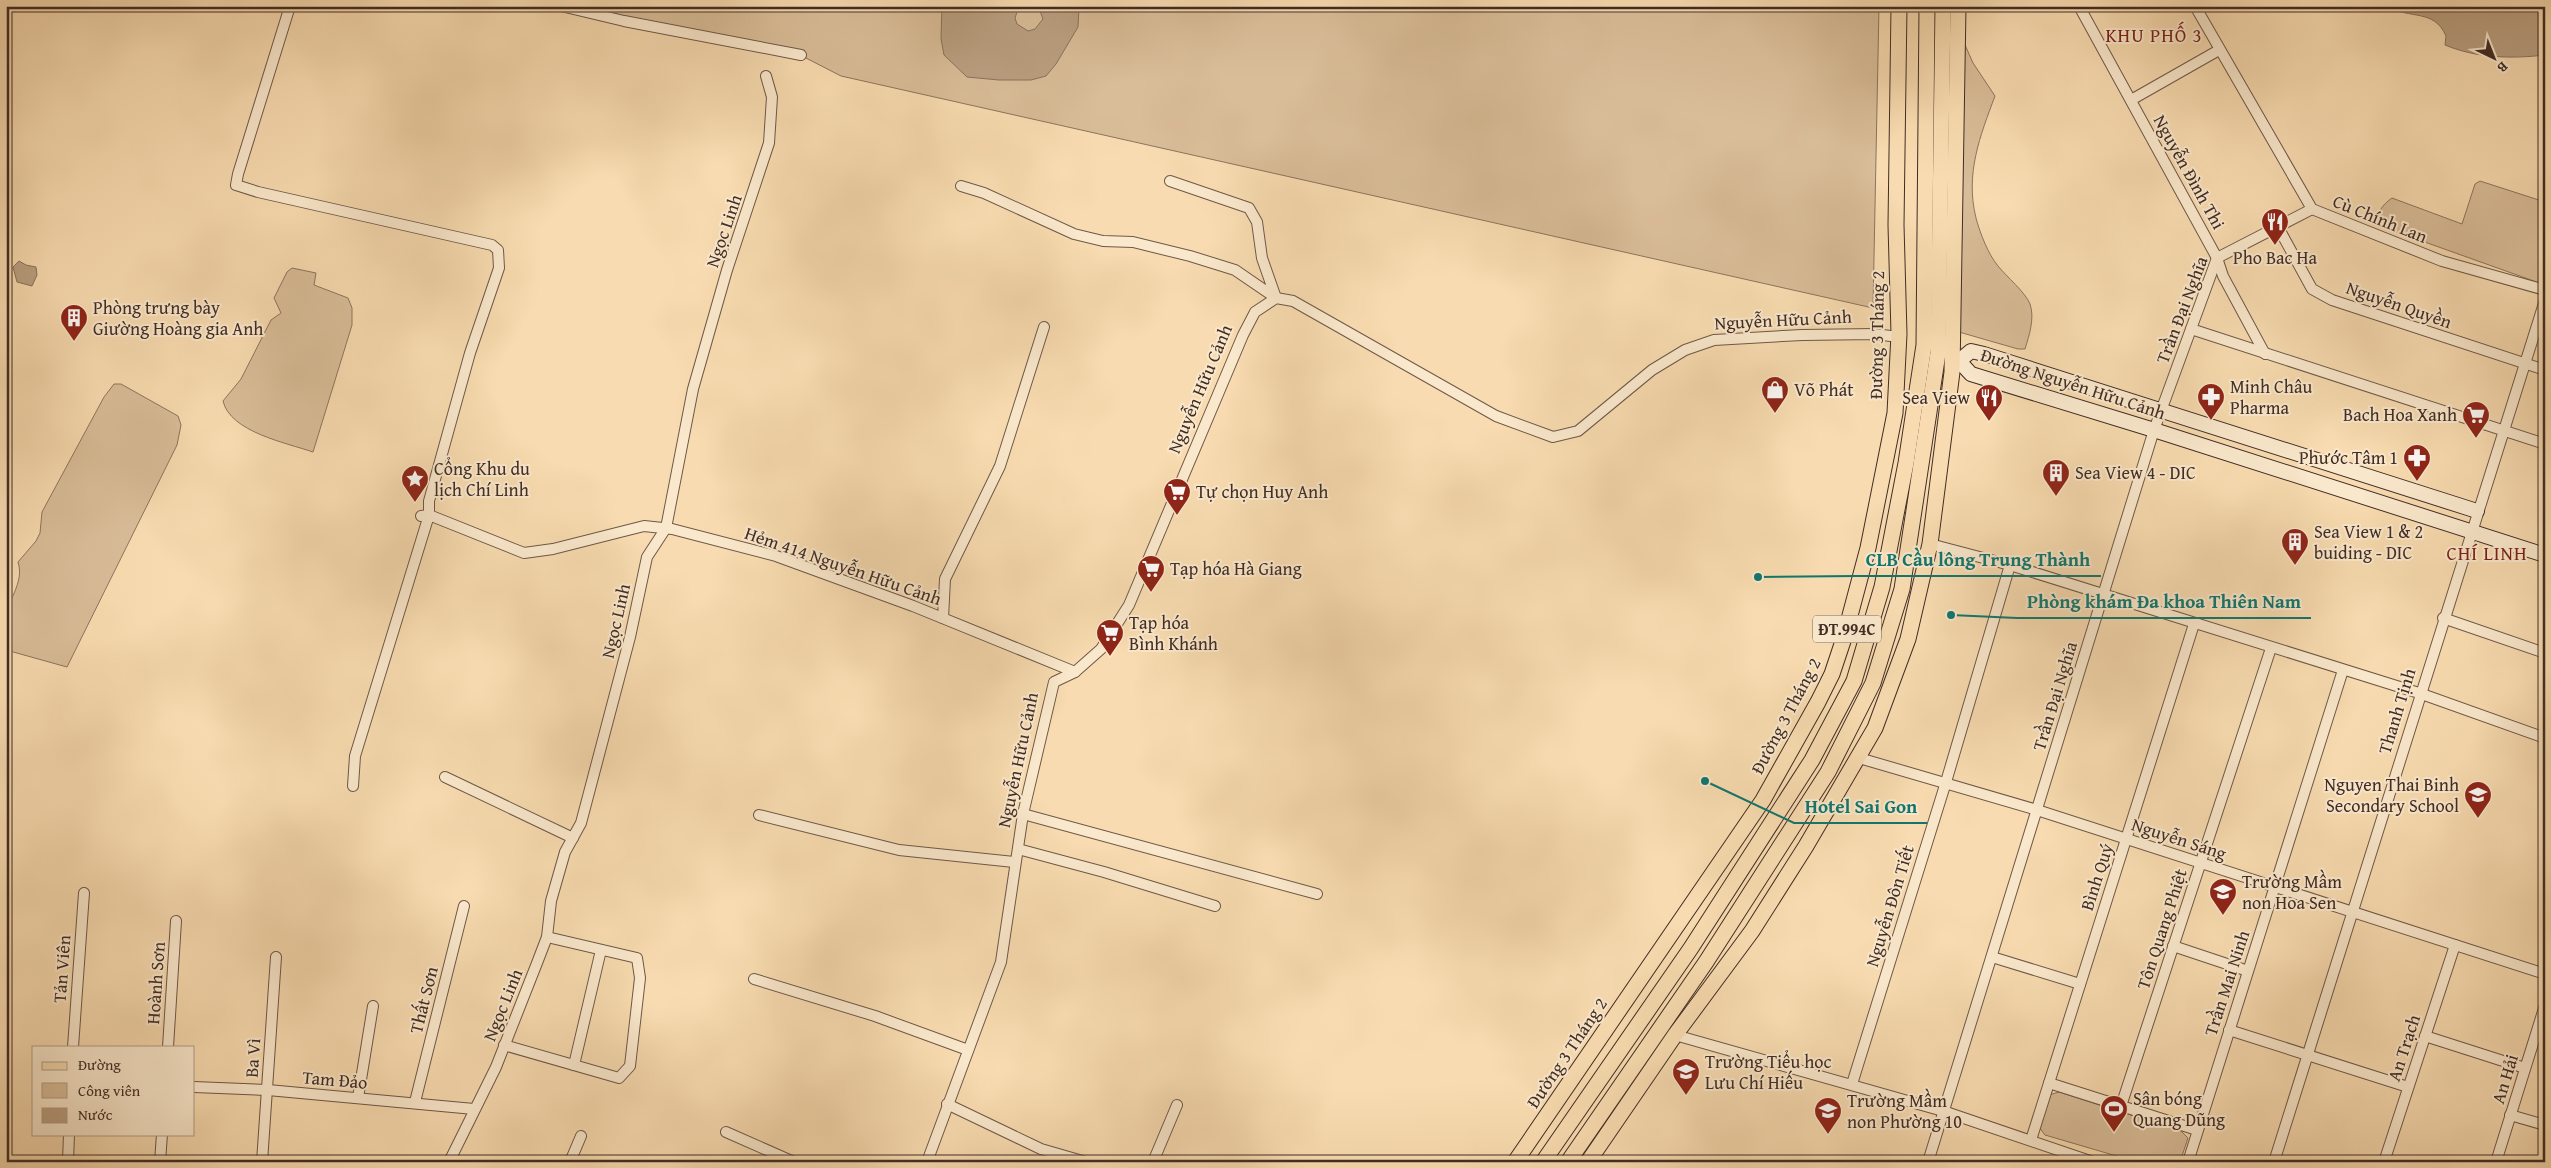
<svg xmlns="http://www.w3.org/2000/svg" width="2551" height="1168" font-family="'Gentium Book Plus',serif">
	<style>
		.green { fill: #d9bd98; stroke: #8d745e }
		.water { fill: #baa081; stroke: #8a725c }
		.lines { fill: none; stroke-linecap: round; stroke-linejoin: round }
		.street-casing { stroke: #6f5848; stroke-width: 12 }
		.secondary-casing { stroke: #412c25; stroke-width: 16 }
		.primary-casing { stroke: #412c25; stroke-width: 17 }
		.street { stroke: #fae8cc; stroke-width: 10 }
		.secondary { stroke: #fae8cc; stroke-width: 14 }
		.primary { stroke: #f8dbb0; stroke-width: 15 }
		.labels { text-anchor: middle; stroke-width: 4; stroke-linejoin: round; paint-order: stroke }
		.shield { fill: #fae8cc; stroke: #786457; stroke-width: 1 }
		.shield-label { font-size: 16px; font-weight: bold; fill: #412c25 }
		.street-label { font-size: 18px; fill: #412c25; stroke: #fae8cc }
		.poi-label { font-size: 18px; fill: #412c25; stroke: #fae8cc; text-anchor: start }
		.neighbourhood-label { font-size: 19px; letter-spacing: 1px; fill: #7a1f14; stroke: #fae8cc }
		.leader { fill: none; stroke: #0f766e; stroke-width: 2 }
		.callout-dot { fill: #0f766e; stroke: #fae8cc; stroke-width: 2 }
		.callout-label { font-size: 19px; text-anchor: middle; font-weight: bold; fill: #0f766e; stroke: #fae8cc; stroke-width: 4; stroke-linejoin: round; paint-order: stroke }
	</style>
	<rect width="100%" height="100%" fill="#f8dbb0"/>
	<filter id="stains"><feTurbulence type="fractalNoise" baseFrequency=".004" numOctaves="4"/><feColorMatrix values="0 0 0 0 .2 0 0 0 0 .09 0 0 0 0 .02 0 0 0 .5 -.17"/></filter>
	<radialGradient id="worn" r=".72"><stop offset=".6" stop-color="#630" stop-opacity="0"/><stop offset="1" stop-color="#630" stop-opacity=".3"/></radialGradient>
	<g class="green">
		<polygon points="569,6 1879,6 1873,308 841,76 804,57"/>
		<path d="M1958,29L1973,63L1995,96C1980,136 1965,174 1976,218C1980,233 1988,254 1998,266C2006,276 2026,293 2030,304C2035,318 2029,336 2025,349H2018L1959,332Z"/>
		<path d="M2480,181L2545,202V285L2380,226C2375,214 2382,205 2392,198L2462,224L2475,184Z"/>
		<path d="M292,268L316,273L314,285L348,298L352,308V325L313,452C287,443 230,432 223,401L241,379L271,320L281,313L274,298L287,272Z"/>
		<path d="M114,384H121L178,416L181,425L177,445L67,667L6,650V635L11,628L10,624L6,621C6,600 25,584 18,562L36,541L40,533L42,512L104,397Z"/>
		<polygon points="2059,1092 2181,1131 2188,1138 2180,1162 2137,1162 2045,1135 2039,1127 2049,1095"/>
	</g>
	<g class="water">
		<polygon points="942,6 1019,6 1015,18 1017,24 1028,31 1035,29 1043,19 1038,6 1079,7 1078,27 1056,64 1046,76 1031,80 999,80 967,77 944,55 941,39"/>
		<path d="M2388,6H2545V55C2511,59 2476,58 2445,45L2446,36C2434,8 2409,20 2388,6Z"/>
		<polygon points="19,261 26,265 36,267 37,275 32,286 17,282 13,267"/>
	</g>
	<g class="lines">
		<defs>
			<g id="street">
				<polyline points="290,6 238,174 236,185 258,192 492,245 498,250 499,268 470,353 429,501 429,515 355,756 353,786"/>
				<polyline points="561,6 624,21 801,55"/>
				<polyline points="2079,6 2217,258 2223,276 2265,354"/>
				<polyline points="2195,6 2312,209 2442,261 2545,290"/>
				<polyline points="2131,100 2219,50"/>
				<polyline points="961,186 984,193 1074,234 1103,241 1133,242 1190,256 1235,270 1276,298 1262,258 1257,222 1249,208 1170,181"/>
				<polyline points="2278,227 2312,289 2332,300 2545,370"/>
				<polyline points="2191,329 2545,444"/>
				<polyline points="421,516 429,515 524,553 553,549 644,526 672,529 776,556 913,606 1075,672"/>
				<polyline points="1930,544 2010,565 2419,693 2545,738"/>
				<polyline points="943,618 945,579 1000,466 1044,327"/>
				<polyline points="2443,618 2545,653"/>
				<polyline points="1859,758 2037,810 2545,974"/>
				<polyline points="445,777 573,838"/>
				<polyline points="1023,814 1317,894"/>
				<polyline points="759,815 899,850 1014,862"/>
				<polyline points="1018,849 1104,872 1215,906"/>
				<polyline points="2173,946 2248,971"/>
				<polyline points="1992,957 2080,984"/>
				<polyline points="754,979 875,1016 968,1050"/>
				<polyline points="2229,1030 2408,1087"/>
				<polyline points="1675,1035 1943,1111 2093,1162"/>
				<polyline points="2425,1036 2525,1068"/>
				<polyline points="504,1045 619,1078 630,1066 640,978 637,958 547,937"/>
				<polyline points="73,1047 84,893"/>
				<polyline points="168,1047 176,921"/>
				<polyline points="574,1065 601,950"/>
				<polyline points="2049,1083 2197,1130"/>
				<polyline points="1852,1084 1946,782 2010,565"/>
				<polyline points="194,1087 268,1090 474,1109"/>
				<polyline points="358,1098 373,1006"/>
				<polyline points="415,1102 464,906"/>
				<polyline points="947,1104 1041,1149 1086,1162"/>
				<polyline points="2121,1106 2271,648"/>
				<polyline points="2510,1115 2545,1125"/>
				<polyline points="726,1132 794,1162"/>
				<polyline points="2031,1140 2194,624"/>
				<polyline points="68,1162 69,1134"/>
				<polyline points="160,1162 162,1134"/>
				<polyline points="262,1162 276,957"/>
				<polyline points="449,1162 496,1067 537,963 547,937 551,901 565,852 581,823 630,637 647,557 666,528 693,389 727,270 769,143 772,97 766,76"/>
				<polyline points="570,1162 581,1136"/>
				<polyline points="927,1162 1001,962 1023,814 1054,682 1075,672 1101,649 1129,605 1243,335 1255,312 1276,298 1293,301 1496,416 1553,437 1578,431 1652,370 1685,350 1714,340 1802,335 1874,334 1899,337"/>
				<polyline points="1153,1162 1177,1105"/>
				<polyline points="1928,1162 2154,430 2217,258 2312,209"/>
				<polyline points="2188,1162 2343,670"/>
				<polyline points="2274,1162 2545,300"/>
				<polyline points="2384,1162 2455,945"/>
				<polyline points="2496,1162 2545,1005"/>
			</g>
			<g id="secondary">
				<polyline points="1953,358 1959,361 1971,374 2154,430 2545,555"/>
				<polyline points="1959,361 1971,351 1984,354 2477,511"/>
			</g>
			<g id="primary">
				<polyline points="1515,1162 1763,800 1818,702 1832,674 1844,638 1868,548 1895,413 1899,334 1896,225 1899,6"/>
				<polyline points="1543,1162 1691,948 1812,760 1854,681 1882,587 1906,463 1924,345 1927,6"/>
				<polyline points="1568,1162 1706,962 1828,772 1873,683 1902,589 1938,353 1943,6"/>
				<polyline points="1588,1162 1675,1035 1752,931 1806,846 1875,728 1908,639 1930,544 1952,372 1958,6"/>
			</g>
		</defs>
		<use href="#street" class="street-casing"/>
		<use href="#secondary" class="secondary-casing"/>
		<use href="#primary" class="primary-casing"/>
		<use href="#street" class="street"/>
		<use href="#secondary" class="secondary"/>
		<use href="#primary" class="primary"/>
	</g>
	<defs>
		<symbol id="restaurant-pin" viewBox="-11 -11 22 30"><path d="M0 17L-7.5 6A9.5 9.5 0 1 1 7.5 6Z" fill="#8f2418" stroke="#fae8cc"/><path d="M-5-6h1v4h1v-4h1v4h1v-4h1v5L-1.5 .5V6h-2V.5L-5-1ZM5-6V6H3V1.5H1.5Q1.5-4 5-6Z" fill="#fff"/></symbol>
		<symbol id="building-pin" viewBox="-11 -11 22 30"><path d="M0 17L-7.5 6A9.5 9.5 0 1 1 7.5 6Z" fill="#8f2418" stroke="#fae8cc"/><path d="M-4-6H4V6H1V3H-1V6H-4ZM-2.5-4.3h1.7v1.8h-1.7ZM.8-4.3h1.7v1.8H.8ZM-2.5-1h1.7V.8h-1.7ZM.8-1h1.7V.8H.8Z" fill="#fff"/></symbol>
		<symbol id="shop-pin" viewBox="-11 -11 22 30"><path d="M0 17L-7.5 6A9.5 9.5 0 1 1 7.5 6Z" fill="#8f2418" stroke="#fae8cc"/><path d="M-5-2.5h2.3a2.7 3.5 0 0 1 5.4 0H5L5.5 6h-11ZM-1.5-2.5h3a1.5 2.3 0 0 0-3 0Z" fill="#fff"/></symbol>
		<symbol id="pharmacy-pin" viewBox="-11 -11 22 30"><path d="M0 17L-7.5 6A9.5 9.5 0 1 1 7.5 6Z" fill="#8f2418" stroke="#fae8cc"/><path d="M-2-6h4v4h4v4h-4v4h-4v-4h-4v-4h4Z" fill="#fff"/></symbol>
		<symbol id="supermarket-pin" viewBox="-11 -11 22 30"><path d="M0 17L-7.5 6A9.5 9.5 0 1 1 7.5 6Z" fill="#8f2418" stroke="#fae8cc"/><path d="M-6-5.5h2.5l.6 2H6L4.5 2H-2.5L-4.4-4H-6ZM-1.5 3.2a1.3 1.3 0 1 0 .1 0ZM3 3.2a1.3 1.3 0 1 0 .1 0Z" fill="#fff"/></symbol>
		<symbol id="sight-pin" viewBox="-11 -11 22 30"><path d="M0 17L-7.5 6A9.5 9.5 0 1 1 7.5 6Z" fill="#8f2418" stroke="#fae8cc"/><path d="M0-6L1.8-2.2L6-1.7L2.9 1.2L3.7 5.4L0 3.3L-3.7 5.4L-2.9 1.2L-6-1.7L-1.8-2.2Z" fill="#fff"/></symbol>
		<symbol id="school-pin" viewBox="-11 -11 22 30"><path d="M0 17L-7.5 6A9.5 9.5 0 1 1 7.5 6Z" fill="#8f2418" stroke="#fae8cc"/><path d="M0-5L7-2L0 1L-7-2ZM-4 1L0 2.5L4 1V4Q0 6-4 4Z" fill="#fff"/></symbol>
		<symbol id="stadium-pin" viewBox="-11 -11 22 30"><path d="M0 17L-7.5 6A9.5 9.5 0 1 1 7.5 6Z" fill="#8f2418" stroke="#fae8cc"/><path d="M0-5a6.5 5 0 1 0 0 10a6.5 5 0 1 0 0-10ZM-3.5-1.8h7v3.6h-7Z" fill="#fff"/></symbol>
	</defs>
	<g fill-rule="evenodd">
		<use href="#restaurant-pin" x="2259" y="206" width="32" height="43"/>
		<use href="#building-pin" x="58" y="302" width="32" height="43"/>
		<use href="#shop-pin" x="1759" y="374" width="32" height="43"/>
		<use href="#pharmacy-pin" x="2195" y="381" width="32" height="43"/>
		<use href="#restaurant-pin" x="1973" y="382" width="32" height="43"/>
		<use href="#supermarket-pin" x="2460" y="399" width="32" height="43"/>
		<use href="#pharmacy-pin" x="2401" y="442" width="32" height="43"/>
		<use href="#building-pin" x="2040" y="457" width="32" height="43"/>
		<use href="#sight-pin" x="399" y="463" width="32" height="43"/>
		<use href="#supermarket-pin" x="1161" y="476" width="32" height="43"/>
		<use href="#building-pin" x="2279" y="526" width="32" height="43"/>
		<use href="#supermarket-pin" x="1135" y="553" width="32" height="43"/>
		<use href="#supermarket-pin" x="1094" y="617" width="32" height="43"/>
		<use href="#school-pin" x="2462" y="779" width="32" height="43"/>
		<use href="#school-pin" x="2207" y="876" width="32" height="43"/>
		<use href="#school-pin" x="1670" y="1056" width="32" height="43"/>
		<use href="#stadium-pin" x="2098" y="1093" width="32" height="43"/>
		<use href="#school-pin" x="1812" y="1095" width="32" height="43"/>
	</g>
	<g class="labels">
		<rect class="shield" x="1813" y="615.5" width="68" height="27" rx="4"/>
		<g class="shield-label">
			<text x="1847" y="635">ĐT.994C</text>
		</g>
		<g class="street-label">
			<text transform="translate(2189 172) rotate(61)" y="6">Nguyễn Đình Thi</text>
			<text transform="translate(2380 219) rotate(22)" y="6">Cù Chính Lan</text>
			<text transform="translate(724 231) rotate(-71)" y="6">Ngọc Linh</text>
			<text transform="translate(2399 305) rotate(19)" y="6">Nguyễn Quyền</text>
			<text transform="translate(2182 310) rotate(-69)" y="6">Trần Đại Nghĩa</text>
			<text transform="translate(1783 320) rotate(-3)" y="6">Nguyễn Hữu Cảnh</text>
			<text transform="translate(1877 335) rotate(-89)" y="6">Đường 3 Tháng 2</text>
			<text transform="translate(2073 384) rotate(18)" y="6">Đường Nguyễn Hữu Cảnh</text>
			<text transform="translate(1200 389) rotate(-67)" y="6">Nguyễn Hữu Cảnh</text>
			<text transform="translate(843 566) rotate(19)" y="6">Hẻm 414 Nguyễn Hữu Cảnh</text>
			<text transform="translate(616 621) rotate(-77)" y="6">Ngọc Linh</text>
			<text transform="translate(2055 696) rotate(-73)" y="6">Trần Đại Nghĩa</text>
			<text transform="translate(2397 711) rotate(-73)" y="6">Thanh Tịnh</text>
			<text transform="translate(1786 716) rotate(-62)" y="6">Đường 3 Tháng 2</text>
			<text transform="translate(1018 760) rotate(-78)" y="6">Nguyễn Hữu Cảnh</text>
			<text transform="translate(2179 839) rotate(18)" y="6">Nguyễn Sáng</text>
			<text transform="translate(2097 877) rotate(-72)" y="6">Bình Quý</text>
			<text transform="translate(1890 906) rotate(-73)" y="6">Nguyễn Đôn Tiết</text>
			<text transform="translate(2162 929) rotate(-72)" y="6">Tôn Quang Phiệt</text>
			<text transform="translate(62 969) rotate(-86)" y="6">Tản Viên</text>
			<text transform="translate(156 983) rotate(-86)" y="6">Hoành Sơn</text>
			<text transform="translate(2227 983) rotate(-72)" y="6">Trần Mai Ninh</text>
			<text transform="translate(424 1000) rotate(-76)" y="6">Thất Sơn</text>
			<text transform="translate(503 1005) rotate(-68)" y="6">Ngọc Linh</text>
			<text transform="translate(2404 1048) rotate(-72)" y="6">An Trạch</text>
			<text transform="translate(1567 1053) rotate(-56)" y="6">Đường 3 Tháng 2</text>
			<text transform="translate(253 1058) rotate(-86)" y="6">Ba Vì</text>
			<text transform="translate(2505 1079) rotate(-73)" y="6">An Hải</text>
			<text transform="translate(335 1080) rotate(5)" y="6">Tam Đảo</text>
		</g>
		<g class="poi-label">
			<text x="2275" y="264" text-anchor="middle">Pho Bac Ha</text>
			<text x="93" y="314">Phòng trưng bày<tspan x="93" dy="21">Giường Hoàng gia Anh</tspan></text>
			<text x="2230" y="393">Minh Châu<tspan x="2230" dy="21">Pharma</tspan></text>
			<text x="1794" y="396">Võ Phát</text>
			<text x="1970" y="404" text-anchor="end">Sea View</text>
			<text x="2457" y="421" text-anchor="end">Bach Hoa Xanh</text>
			<text x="2398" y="464" text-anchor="end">Phước Tâm 1</text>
			<text x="434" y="475">Cổng Khu du<tspan x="434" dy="21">lịch Chí Linh</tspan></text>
			<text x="2075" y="479">Sea View 4 - DIC</text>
			<text x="1196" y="498">Tự chọn Huy Anh</text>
			<text x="2314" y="538">Sea View 1 &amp; 2<tspan x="2314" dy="21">buiding - DIC</tspan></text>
			<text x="1170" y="575">Tạp hóa Hà Giang</text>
			<text x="1129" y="629">Tạp hóa<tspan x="1129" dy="21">Bình Khánh</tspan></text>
			<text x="2459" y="791" text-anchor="end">Nguyen Thai Binh<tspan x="2459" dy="21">Secondary School</tspan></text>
			<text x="2242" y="888">Trường Mầm<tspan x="2242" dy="21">non Hoa Sen</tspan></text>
			<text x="1705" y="1068">Trường Tiểu học<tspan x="1705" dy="21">Lưu Chí Hiếu</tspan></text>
			<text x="2133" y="1105">Sân bóng<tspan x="2133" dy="21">Quang Dũng</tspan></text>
			<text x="1847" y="1107">Trường Mầm<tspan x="1847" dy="21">non Phường 10</tspan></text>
		</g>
		<g class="neighbourhood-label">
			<text x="2154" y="42">KHU PHỐ 3</text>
			<text x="2487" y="560">CHÍ LINH</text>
		</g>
	</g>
	<path class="leader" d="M1758 577L1856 576H2101M1951 615L2017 618H2311M1705 781L1794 823H1927"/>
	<g class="callout-dot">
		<circle cx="1758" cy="577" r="5"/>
		<circle cx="1951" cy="615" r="5"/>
		<circle cx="1705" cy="781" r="5"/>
	</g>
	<g class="callout-label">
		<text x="1978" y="566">CLB Cầu lông Trung Thành</text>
		<text x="2164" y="608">Phòng khám Đa khoa Thiên Nam</text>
		<text x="1861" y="813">Hotel Sai Gon</text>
	</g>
	<rect width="2551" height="1168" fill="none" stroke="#f8dbb0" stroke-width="25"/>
	<rect x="8" y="8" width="2536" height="1153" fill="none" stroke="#412c25" stroke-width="2.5"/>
	<rect x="12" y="12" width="2526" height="1143" fill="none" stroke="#412c25"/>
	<rect x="32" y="1046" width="162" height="90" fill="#fae8cc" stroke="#b09d89"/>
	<rect x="42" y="1062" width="25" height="8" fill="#f8dbb0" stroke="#b09d89"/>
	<text x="78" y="1070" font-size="15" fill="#412c25">Đường</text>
	<rect x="42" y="1083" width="25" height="15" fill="#d9bd98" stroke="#b09d89"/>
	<text x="78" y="1096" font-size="15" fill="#412c25">Công viên</text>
	<rect x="42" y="1108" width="25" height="15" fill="#baa081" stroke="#b09d89"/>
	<text x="78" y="1120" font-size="15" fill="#412c25">Nước</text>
	<g transform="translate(2494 58) rotate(137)" stroke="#fae8cc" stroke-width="4" paint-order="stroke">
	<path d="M0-4L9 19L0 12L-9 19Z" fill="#412c25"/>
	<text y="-8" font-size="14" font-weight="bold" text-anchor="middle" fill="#412c25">B</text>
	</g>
	<rect width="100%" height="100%" filter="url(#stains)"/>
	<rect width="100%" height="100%" fill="url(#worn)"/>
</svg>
